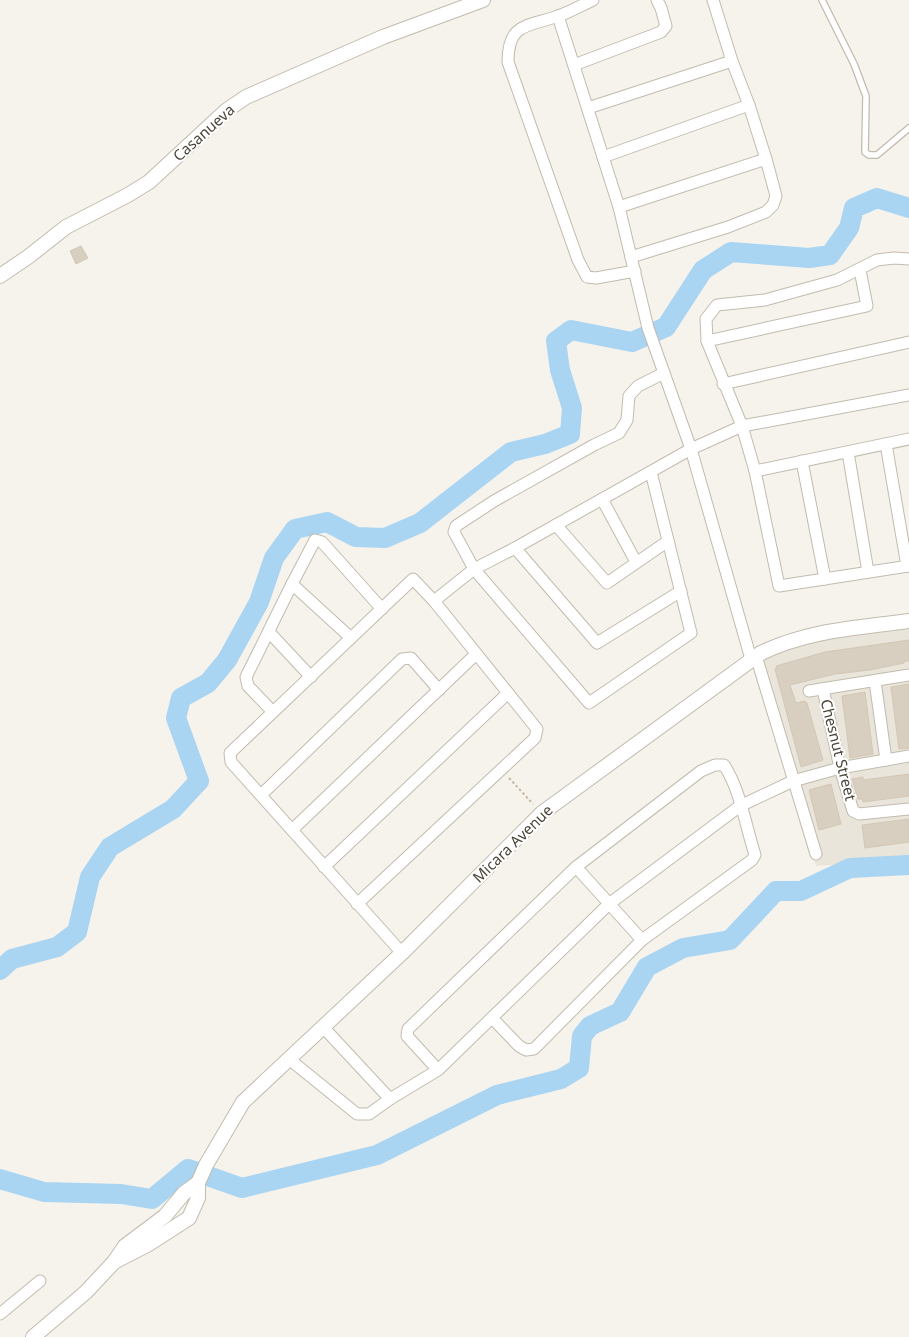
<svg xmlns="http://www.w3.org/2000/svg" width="909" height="1337" font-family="'Noto Sans',sans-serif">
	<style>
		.residential { fill: #eae5da }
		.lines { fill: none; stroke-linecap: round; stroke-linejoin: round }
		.river { stroke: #a9d4f2; stroke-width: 20 }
		.building { fill: #d8cfc1; stroke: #d3c7b4 }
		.service-casing { stroke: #c2bbae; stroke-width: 8 }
		.minor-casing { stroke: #c2bbae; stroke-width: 13 }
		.tertiary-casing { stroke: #c2bbae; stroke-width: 16 }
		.path { stroke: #c4b79f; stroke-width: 2; stroke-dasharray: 2.5 2.5; stroke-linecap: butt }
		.service { stroke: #fff; stroke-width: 5.5 }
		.minor { stroke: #fff; stroke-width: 11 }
		.tertiary { stroke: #fff; stroke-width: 14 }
		.labels { text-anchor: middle; stroke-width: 4; stroke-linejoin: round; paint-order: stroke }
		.street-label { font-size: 15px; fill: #4b4439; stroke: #fff }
	</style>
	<rect width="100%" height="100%" fill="#f6f3ec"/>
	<polygon class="residential" points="909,625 909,860 816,866 761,653 789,645"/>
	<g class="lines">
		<g class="river">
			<polyline points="0,970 12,959 57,947 77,932 90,877 110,847 173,809 199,781 176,718 181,698 208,683 227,660 259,602 274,558 295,529 327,522 356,537 385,538 420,523 511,452 545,444 570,434 572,408 560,370 556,341 571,330 632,342 666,327 703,270 731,252 809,258 830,255 849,228 854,208 877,198 909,208"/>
			<polyline points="0,1179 44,1192 121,1194 152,1199 188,1169 242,1188 377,1155 497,1095 561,1079 579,1068 582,1036 590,1026 620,1012 647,967 683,948 730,940 776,891 801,891 850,868 909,865"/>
		</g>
	</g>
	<g class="building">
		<polygon points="81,246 88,258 76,264 70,251"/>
		<polygon points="909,640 909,661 904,661 904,663 870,670 835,674 790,685 796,703 805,701 806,703 807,703 823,760 801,767 775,669 777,668 776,666 825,652"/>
		<polygon points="909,684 909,748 899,749 891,687"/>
		<polygon points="865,692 873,754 850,758 842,696"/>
		<polygon points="909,774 909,796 863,802 862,799 858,799 852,779 863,777 863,780"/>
		<polygon points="831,784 841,824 819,830 809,790"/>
		<polygon points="909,819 909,842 865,848 862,825"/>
	</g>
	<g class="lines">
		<defs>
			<polyline id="service" points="822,0 854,64 866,96 865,152 869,155 877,155 909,128"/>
			<g id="minor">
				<path d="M593,0C582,5 570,12 558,16C528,27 508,22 508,62L578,260L587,277L596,278L635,271"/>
				<polyline points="558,16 619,207 648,328 691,449 751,659"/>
				<polyline points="574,65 661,32 666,26 661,8 657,0"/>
				<polyline points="588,108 732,61"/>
				<polyline points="603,157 749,105"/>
				<polyline points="619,207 766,159"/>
				<polyline points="631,257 728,227 766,212 773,205 776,196 766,159 749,105 732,61 713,0"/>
				<polyline points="909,259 894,258 877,260 837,280 765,300 717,305 706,319 707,341 742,426 755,471 779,586 909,566"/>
				<polyline points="707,341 867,306 860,270"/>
				<polyline points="723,384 909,342"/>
				<polyline points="886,444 907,566"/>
				<polyline points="848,452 868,572"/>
				<polyline points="802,461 825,579"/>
				<polyline points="755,471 909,439"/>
				<polyline points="651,472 691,633 589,703 474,569 454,532 456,526 494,501 594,445 619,433 627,420 629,396 638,386 664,373"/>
				<polyline points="602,499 636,562"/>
				<polyline points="556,525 607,583 668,541"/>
				<polyline points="515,548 597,643 681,591"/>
				<polyline points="292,584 351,638"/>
				<polyline points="434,601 474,569 515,548 691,449 742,426 909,395"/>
				<polyline points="269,632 311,677"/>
				<polyline points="756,656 816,854"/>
				<polyline points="875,681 886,760"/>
				<polyline points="823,689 840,768 853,811 859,814 909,809"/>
				<polyline points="809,691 909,675"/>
				<polyline points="273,712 248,686 246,677 292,584 315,540 322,542 382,609"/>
				<polyline points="261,795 402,659 411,658 439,690"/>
				<polyline points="292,830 475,655"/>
				<polyline points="324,867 508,693"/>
				<polyline points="576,867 642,940"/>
				<path d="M357,904L535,738L537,729L434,601L413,579L230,753L231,762C288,826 345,890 402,953"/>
				<polyline points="323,1027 390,1099 438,1070 609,904 740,806 793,781 840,768 909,756"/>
				<polyline points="289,1059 357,1114 369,1114 390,1099"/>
				<path d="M438,1070L407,1036L408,1029L576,867L701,771L715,765H724C740,789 746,827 755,855L752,860L642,940L534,1049L526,1050L519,1046L492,1018"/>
				<polyline points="0,1314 40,1281"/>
			</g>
			<g id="tertiary">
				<polyline points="0,276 28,257 66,227 128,195 149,182 227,110 246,97 383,37 483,0"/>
				<path d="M114,1262L147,1245L189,1218L198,1198V1183L206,1165L243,1102L402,953L542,813L761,653C808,630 858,628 909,621"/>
				<polyline points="33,1337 86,1292 114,1262 125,1246 165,1216 184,1193 198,1183"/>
			</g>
		</defs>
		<use href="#service" class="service-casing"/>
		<use href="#minor" class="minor-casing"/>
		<use href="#tertiary" class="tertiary-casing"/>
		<polyline class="path" points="509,778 533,804"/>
		<use href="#service" class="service"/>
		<use href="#minor" class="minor"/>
		<use href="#tertiary" class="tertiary"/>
	</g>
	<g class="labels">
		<g class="street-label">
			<text transform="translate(204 133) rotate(-42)" y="5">Casanueva</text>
			<text transform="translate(838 750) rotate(76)" y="5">Chesnut Street</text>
			<text transform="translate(513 844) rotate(-44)" y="5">Micara Avenue</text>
		</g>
	</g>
</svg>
